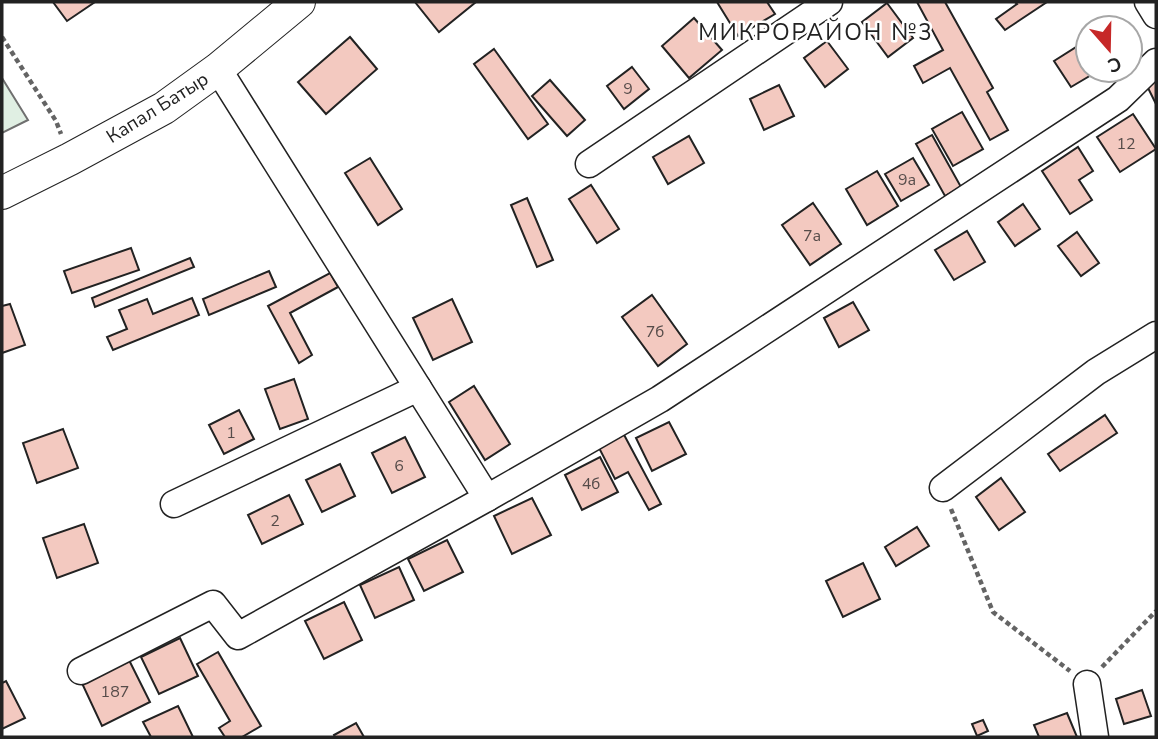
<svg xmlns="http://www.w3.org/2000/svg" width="1158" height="739" font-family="'Nunito Sans',sans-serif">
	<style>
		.green { fill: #e0efe3; stroke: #6f6f6f; stroke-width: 2 }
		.building { fill: #f3c9c0; stroke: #222; stroke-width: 2 }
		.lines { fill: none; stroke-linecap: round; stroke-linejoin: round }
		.minor-casing { stroke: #222; stroke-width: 29 }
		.major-casing { stroke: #222; stroke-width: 34 }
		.path { stroke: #646464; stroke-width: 4.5; stroke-dasharray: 5 3.5; stroke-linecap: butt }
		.minor { stroke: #fff; stroke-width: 26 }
		.major { stroke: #fff; stroke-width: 32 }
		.labels { text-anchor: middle; stroke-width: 5; stroke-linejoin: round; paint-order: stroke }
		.number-label { font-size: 16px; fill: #564c4a }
		.street-label { font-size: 19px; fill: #222; stroke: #fff }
		.quarter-label { font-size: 23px; letter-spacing: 2px; fill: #222; stroke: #fff }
	</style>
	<rect width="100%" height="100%" fill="#fff"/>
	<polygon class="green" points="2,78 28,120 2,133"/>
	<g class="building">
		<polygon points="53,2 95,2 67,21"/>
		<polygon points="415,2 476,2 439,32"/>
		<polygon points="717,2 767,2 775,14 738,36"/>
		<polygon points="917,2 945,2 993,88 987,92 1008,130 990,140 950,68 923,83 914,66 943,50"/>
		<polygon points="1015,2 1047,2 1005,30 996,19 1017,4"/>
		<polygon points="887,3 913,38 888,57 862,22"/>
		<polygon points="694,18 722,50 689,78 662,46"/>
		<polygon points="350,37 377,69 326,114 298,82"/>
		<polygon points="827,41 848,69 825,87 804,58"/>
		<polygon points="1081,44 1088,55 1088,70 1098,71 1071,87 1054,61"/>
		<polygon points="494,49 548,124 528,139 474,64"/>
		<polygon points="632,67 649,89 624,109 607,86"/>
		<polygon points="550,80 585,120 567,136 532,96"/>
		<polygon points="1156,81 1156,104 1147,86"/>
		<polygon points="779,85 794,116 764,130 750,99"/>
		<polygon points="962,112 983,149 953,166 932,129"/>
		<polygon points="1133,114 1156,149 1120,172 1097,137"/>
		<polygon points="932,135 961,187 945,196 916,144"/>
		<polygon points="689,136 704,163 668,184 653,157"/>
		<polygon points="1078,147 1093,171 1079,180 1092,200 1070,214 1042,171"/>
		<polygon points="370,158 402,209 378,225 345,173"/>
		<polygon points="913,158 929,185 901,201 885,174"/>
		<polygon points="877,171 898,206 867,225 846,189"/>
		<polygon points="591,185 619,229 597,243 569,199"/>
		<polygon points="527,198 553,260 537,267 511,205"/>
		<polygon points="813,203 841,244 810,265 782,225"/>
		<polygon points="1023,204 1040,229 1015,246 998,222"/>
		<polygon points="967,231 985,262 954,280 935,250"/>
		<polygon points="1077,232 1099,263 1081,276 1058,246"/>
		<polygon points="131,248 139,270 72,293 64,271"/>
		<polygon points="190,258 194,267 95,307 92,298"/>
		<polygon points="269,271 276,287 209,315 203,299"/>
		<polygon points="330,273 338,287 290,313 312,355 299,363 268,306"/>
		<polygon points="652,295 687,344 658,366 622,317"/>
		<polygon points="192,298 199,315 113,350 107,337 127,329 119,310 147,299 153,314"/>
		<polygon points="452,299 472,342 433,360 413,318"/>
		<polygon points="853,302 869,330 839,347 824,318"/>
		<polygon points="10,304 25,345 2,353 2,306"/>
		<polygon points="294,379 308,419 280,429 265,389"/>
		<polygon points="474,386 510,444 485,460 449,402"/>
		<polygon points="239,410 254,439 224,454 209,425"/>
		<polygon points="1105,415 1117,433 1060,471 1048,454"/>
		<polygon points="669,422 686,454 652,471 636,438"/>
		<polygon points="63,429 78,468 37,483 23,443"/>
		<polygon points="622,431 661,504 649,510 628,472 615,479 597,444"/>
		<polygon points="405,437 425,477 392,493 372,453"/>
		<polygon points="600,457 618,492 582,510 565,475"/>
		<polygon points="340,464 355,496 322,512 306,480"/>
		<polygon points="1001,478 1025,512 999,530 976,497"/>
		<polygon points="289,495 303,524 262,544 248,515"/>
		<polygon points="532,498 551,535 512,554 494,516"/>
		<polygon points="84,524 98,563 57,578 43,538"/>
		<polygon points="917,527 929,546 896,566 885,547"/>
		<polygon points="447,540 463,572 424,591 408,559"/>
		<polygon points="863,563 880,599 843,617 826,581"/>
		<polygon points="399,567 414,600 375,618 360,585"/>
		<polygon points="344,602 362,640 324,659 305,621"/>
		<polygon points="180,638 198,676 159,694 141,657"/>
		<polygon points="218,652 261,726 242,737 225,737 219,728 230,721 197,664"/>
		<polygon points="127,656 150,702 102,726 80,679"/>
		<polygon points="6,681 25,718 2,729 2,683"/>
		<polygon points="1142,690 1151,716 1124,724 1116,699"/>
		<polygon points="178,706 193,737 151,737 143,722"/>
		<polygon points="1067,713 1077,737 1039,737 1034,725"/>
		<polygon points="983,720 988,731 977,736 972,724"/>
		<polygon points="356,723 364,737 335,737 334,735"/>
	</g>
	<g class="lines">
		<defs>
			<g id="minor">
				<polyline points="1148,2 1156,15"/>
				<polyline points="218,69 487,498"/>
				<polyline points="589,164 829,2"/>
				<polyline points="943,488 1096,372 1156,335"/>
				<polyline points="174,504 418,388"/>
				<polyline points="81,671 213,604 238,636 487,498 660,399 1118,99 1156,62"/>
				<polyline points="1087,684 1095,737"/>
			</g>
			<polyline id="major" points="2,193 70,159 164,108 218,69 299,2"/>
		</defs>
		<use href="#minor" class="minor-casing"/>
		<use href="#major" class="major-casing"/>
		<g class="path">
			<polyline points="2,37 56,121 61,134"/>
			<polyline points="951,509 993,612 1070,671"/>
			<polyline points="1102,667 1156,611"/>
		</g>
		<use href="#minor" class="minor"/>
		<use href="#major" class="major"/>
	</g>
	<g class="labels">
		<g class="number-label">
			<text x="628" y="94">9</text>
			<text x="1126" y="149">12</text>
			<text x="907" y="185">9а</text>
			<text x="812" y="241">7а</text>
			<text x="655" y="337">7б</text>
			<text x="231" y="438">1</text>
			<text x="399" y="471">6</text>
			<text x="591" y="489">4б</text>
			<text x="275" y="526">2</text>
			<text x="115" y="697">187</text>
		</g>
		<g class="street-label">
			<text transform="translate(157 107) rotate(-32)" y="7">Капал Батыр</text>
		</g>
		<g class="quarter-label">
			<text x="816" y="40">МИКРОРАЙОН №3</text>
		</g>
	</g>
	<rect width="1158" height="739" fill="none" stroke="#222222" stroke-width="7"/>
	<g transform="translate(1109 49) rotate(160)"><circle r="33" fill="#ffffff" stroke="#a7a7a7" stroke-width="2"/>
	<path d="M0-5L12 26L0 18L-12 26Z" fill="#c62828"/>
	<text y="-10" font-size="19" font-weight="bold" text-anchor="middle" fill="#222222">С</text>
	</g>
</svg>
